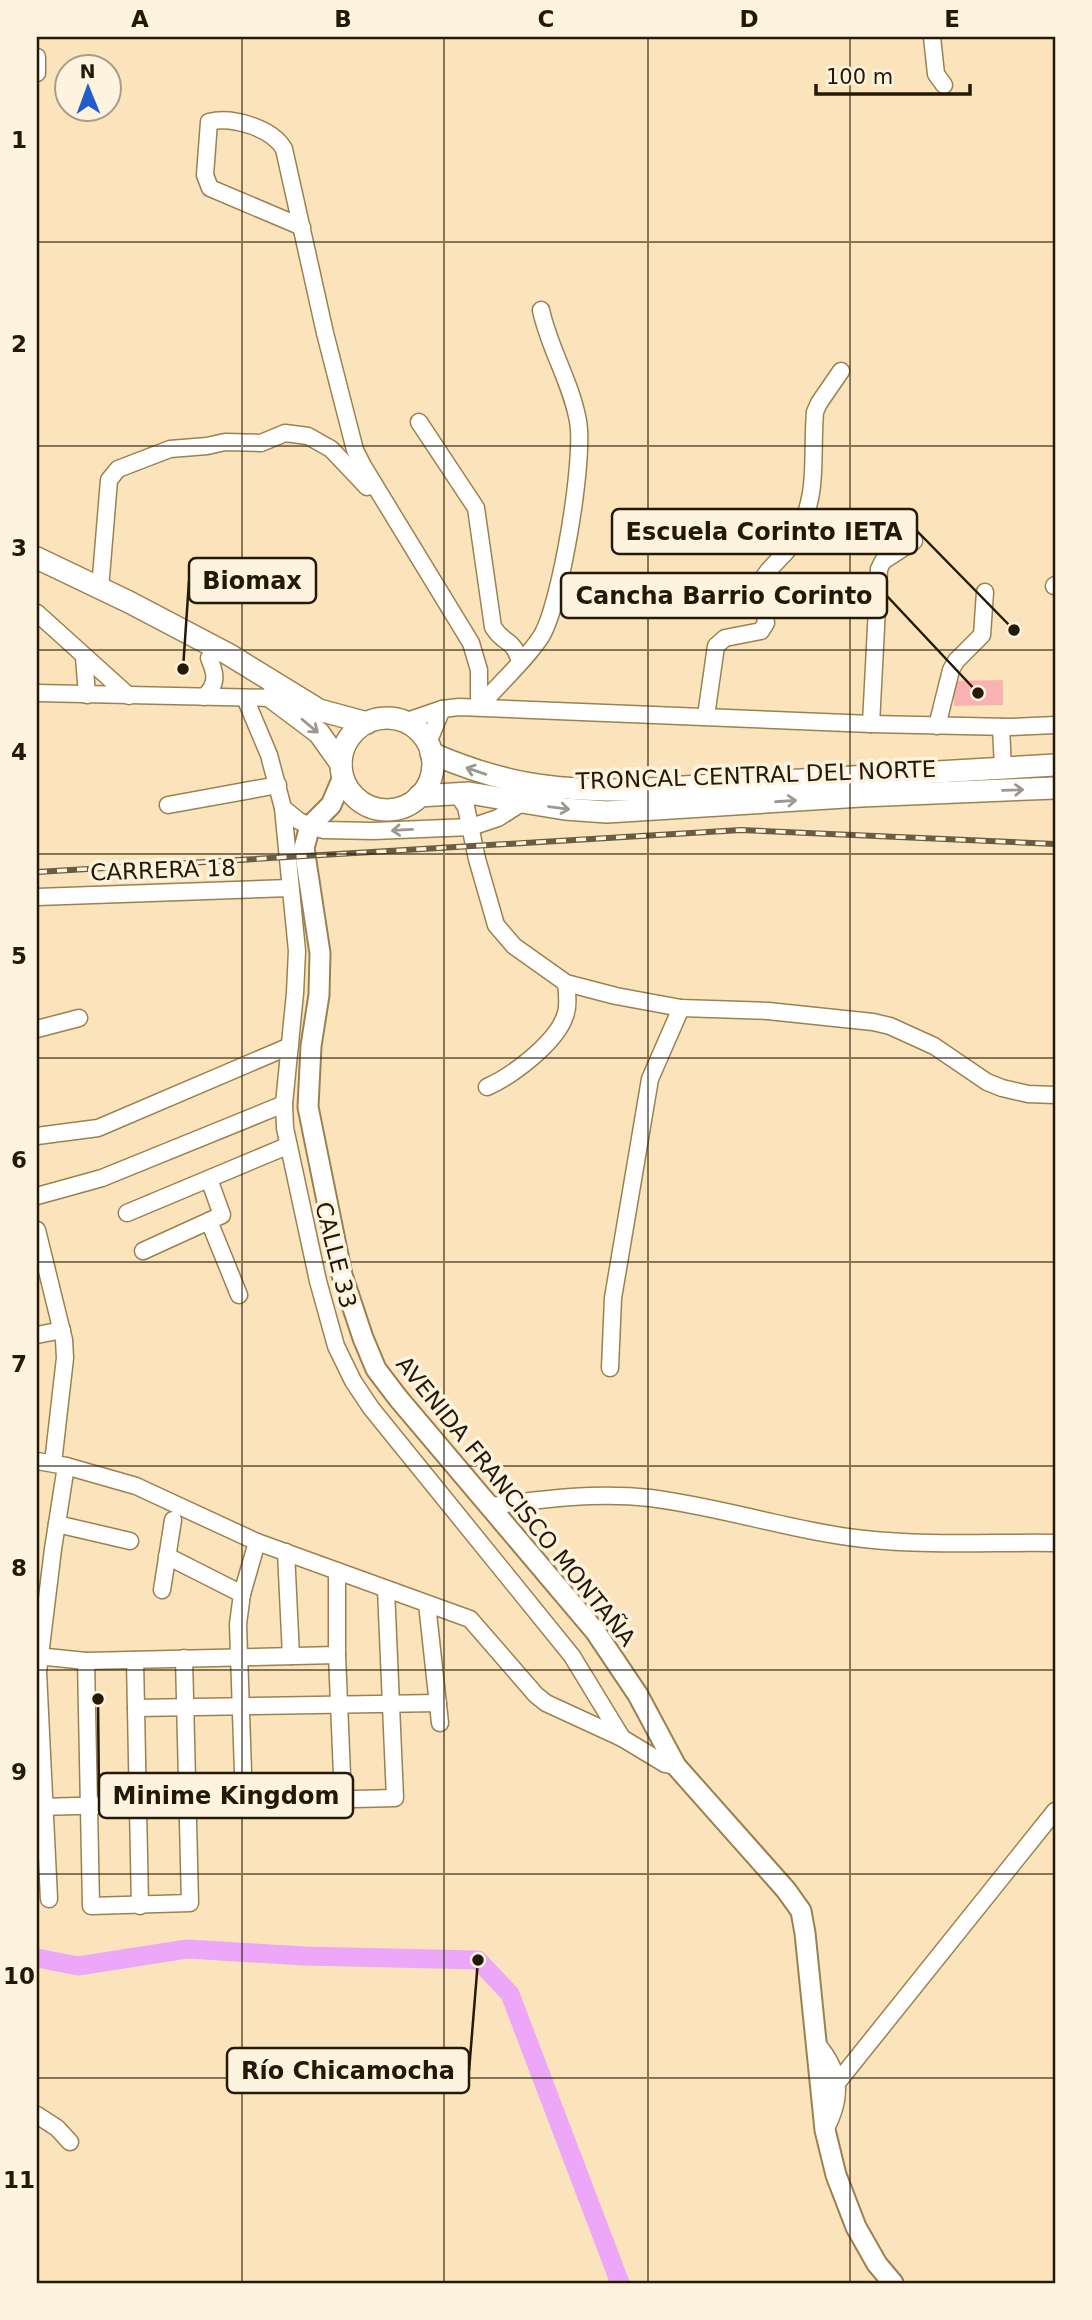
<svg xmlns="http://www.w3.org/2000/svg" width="1092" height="2320" font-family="'DejaVu Sans',sans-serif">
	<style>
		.green { fill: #f8b3b1 }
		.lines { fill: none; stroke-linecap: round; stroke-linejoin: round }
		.river { stroke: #eca7f9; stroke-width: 19 }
		.minor-casing { stroke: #9c8150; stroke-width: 19 }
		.major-casing { stroke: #9c8150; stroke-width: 23 }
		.highway-casing { stroke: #9c8150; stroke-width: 24 }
		.minor { stroke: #fff; stroke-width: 16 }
		.major { stroke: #fff; stroke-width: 19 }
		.highway { stroke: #fff; stroke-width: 21 }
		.rail-casing { stroke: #6a5c41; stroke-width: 6 }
		.rail { stroke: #fef3de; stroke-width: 3.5; stroke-dasharray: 10; stroke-linecap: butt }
		.oneway { stroke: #9c988e }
		.grid { fill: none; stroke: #231905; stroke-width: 2; stroke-opacity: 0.55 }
		.labels { text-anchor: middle; stroke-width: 7; stroke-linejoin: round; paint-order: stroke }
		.street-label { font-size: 23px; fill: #231905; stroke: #fef3de }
		.leader { fill: none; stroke: #231905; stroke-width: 2.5 }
		.callout-dot { fill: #231905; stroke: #fef3de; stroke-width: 2.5 }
		.callout { fill: #fef3de; stroke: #231905; stroke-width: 2.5 }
		.callout-label { font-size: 24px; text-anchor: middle; font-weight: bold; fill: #231905 }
		.neatline { fill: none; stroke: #231905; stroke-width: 2.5 }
		.grid-label { font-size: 23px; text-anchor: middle; font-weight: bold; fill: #231905 }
	</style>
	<rect width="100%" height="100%" fill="#fbe4bb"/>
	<polygon class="green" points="1003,680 1003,705 954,706 953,681"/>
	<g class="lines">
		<polyline class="river" points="37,1958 78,1966 187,1949 304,1956 478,1960 510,1994 620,2283"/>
		<defs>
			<g id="minor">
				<polyline points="932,37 936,74 944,85"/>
				<polyline points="37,57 37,73"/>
				<path d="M302,227L210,188L205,175L209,122C232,116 272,128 284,149L325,333L355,450L363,466L471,643L479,670V707"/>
				<path d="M419,422L476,508L493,627C504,645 512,637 520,661"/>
				<polyline points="1054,586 1055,585"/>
				<polyline points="100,589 109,480 118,469 170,449 207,446 225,442 261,443 285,433 308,436 331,449 367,487"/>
				<polyline points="37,613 129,696"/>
				<polyline points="84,657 87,695"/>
				<polyline points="37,693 272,698"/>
				<path d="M204,697C218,684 216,674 209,658"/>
				<polyline points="245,698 269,755 283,808 297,951 295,993 284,1104 285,1128 318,1281 336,1346 353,1381 371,1408 572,1656 622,1738"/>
				<path d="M479,707C497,686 529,657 542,635C561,602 585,458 578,421C571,382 549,348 541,310"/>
				<path d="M706,716L716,646L725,638L761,631L766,623L760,584C767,567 785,557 794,541C820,494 811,462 815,412L819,403L841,371"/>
				<polyline points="404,722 442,709 459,707 871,724 1010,727 1055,725"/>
				<polyline points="871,724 879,569 883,561 914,541"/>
				<polyline points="937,726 951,670 956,661 982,635 985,592"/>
				<polyline points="1001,727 1003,768"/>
				<polyline points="428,743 442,709"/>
				<polyline points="456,792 466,807 477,859 496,925 514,946 566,983 616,996 681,1008 768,1011 873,1022 890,1026 934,1046 987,1082 1002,1088 1028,1094 1055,1095"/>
				<polyline points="168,805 278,785"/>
				<polyline points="283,808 299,821 310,826 324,830 373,831 471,827 498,818 523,802"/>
				<polyline points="37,897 290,888"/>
				<polyline points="37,1029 79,1018"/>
				<path d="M487,1087C512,1076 556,1043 565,1016C569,1006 567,993 566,983"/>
				<polyline points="37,1136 98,1128 290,1046"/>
				<polyline points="37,1196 102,1178 284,1104"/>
				<polyline points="127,1213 287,1146"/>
				<polyline points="209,1221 239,1295"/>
				<polyline points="37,1230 64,1340 65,1358 53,1463"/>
				<polyline points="143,1251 222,1215 209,1179"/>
				<polyline points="37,1335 62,1330"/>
				<polyline points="610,1368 613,1298 650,1079 681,1008"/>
				<polyline points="37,1461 66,1466 136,1486 257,1542 470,1619 536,1695 546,1703 622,1738 665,1764 676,1766"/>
				<path d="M491,1506C544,1499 596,1492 650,1498C722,1507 792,1531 864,1539C927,1546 992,1542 1055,1543"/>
				<polyline points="57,1524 130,1541"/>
				<polyline points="286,1552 291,1656"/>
				<polyline points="167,1556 242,1594"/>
				<polyline points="337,1571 337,1655 343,1799"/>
				<polyline points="162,1590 173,1520"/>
				<polyline points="427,1604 440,1723"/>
				<polyline points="37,1656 86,1661 337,1655"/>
				<polyline points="135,1660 140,1906"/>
				<polyline points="86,1661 91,1906 190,1903 184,1658"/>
				<polyline points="136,1708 438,1703"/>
				<polyline points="244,1802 238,1624 242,1594 257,1542"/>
				<polyline points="37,1807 395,1798 386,1589"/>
				<polyline points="49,1899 38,1672 53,1549 66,1466"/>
				<path d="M817,2044C841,2072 843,2097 825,2130"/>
				<polyline points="837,2083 1055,1811"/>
				<polyline points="37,2115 57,2128 70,2142"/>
			</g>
			<polyline id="major" points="343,777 331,805 310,826 304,848 320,953 319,995 311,1046 308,1107 342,1275 363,1338 376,1369 398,1398 595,1631 638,1695 676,1766 786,1890 801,1911 805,1933 825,2130 836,2175 856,2227 877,2264 893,2283"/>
			<g id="highway">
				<polyline points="37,558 129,602 228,654 319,710 367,723"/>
				<polyline points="271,697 319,733 341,764"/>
				<circle cx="387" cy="764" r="46"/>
				<path d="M431,753C502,784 554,791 631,790L1055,765"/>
				<polyline points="419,796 469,793 565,809 607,812 861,796 1055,788"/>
			</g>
		</defs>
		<use href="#minor" class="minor-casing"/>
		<use href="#major" class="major-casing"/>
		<use href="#highway" class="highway-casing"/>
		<use href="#minor" class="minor"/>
		<use href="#major" class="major"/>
		<use href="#highway" class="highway"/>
		<defs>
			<polyline id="rail" points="37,872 741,830 1055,844"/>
		</defs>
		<use href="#rail" class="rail-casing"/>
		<use href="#rail" class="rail"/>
	</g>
	<defs><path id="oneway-shaft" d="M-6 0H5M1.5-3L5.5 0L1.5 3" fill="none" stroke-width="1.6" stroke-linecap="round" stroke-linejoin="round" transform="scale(1.75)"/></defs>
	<g class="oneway">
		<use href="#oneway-shaft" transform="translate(310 726) rotate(40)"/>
		<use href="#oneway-shaft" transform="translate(476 771) rotate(-161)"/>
		<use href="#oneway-shaft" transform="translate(1013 790) rotate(-2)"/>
		<use href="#oneway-shaft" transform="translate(786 801) rotate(-4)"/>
		<use href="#oneway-shaft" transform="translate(559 808) rotate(7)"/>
		<use href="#oneway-shaft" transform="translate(402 830) rotate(177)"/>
	</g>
	<path class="grid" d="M242,37V2283M444,37V2283M648,37V2283M850,37V2283M37,242H1055M37,446H1055M37,650H1055M37,854H1055M37,1058H1055M37,1262H1055M37,1466H1055M37,1670H1055M37,1874H1055M37,2078H1055"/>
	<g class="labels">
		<g class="street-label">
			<text transform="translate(756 775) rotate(-2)" y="8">TRONCAL CENTRAL DEL NORTE</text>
			<text transform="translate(163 870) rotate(-2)" y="8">CARRERA 18</text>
			<text transform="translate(336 1255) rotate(76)" y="8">CALLE 33</text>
			<text transform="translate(516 1501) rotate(51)" y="8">AVENIDA FRANCISCO MONTAÑA</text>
		</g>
	</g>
	<path class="leader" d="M1014 630L917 531M183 669L189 581M978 693L887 596M98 1699L99 1795M478 1960L469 2071"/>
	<g class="callout-dot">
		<circle cx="1014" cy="630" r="7"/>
		<circle cx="183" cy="669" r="7"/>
		<circle cx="978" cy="693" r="7"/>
		<circle cx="98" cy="1699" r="7"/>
		<circle cx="478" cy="1960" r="7"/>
	</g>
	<g class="callout">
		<rect x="612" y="509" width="305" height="45" rx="7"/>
		<rect x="189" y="558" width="127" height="45" rx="7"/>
		<rect x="561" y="573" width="326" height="45" rx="7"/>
		<rect x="99" y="1773" width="254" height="45" rx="7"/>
		<rect x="227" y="2048" width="242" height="45" rx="7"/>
	</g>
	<g class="callout-label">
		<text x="764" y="540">Escuela Corinto IETA</text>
		<text x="252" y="589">Biomax</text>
		<text x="724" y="604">Cancha Barrio Corinto</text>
		<text x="226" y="1804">Minime Kingdom</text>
		<text x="348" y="2079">Río Chicamocha</text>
	</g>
	<rect width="1092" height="2320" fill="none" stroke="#fef3de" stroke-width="77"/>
	<g transform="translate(88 88) rotate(359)"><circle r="33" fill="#fef3de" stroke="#a69c87" stroke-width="2"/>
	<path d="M0-5L12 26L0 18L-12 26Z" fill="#225eca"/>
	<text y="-10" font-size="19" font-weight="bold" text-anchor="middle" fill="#231905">N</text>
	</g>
	<path d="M816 84v10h154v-10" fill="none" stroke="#231905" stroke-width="3.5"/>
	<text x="826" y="84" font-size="21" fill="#231905" stroke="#fef3de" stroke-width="5" paint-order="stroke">100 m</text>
	<rect x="38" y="38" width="1016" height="2244" class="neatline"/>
	<g class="grid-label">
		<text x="140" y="27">A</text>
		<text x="343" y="27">B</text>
		<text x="546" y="27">C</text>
		<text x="749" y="27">D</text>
		<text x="952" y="27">E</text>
		<text x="19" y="148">1</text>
		<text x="19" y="352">2</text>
		<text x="19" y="556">3</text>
		<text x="19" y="760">4</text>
		<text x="19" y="964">5</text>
		<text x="19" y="1168">6</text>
		<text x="19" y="1372">7</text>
		<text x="19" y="1576">8</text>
		<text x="19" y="1780">9</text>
		<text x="19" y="1984">10</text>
		<text x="19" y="2188">11</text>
	</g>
</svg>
